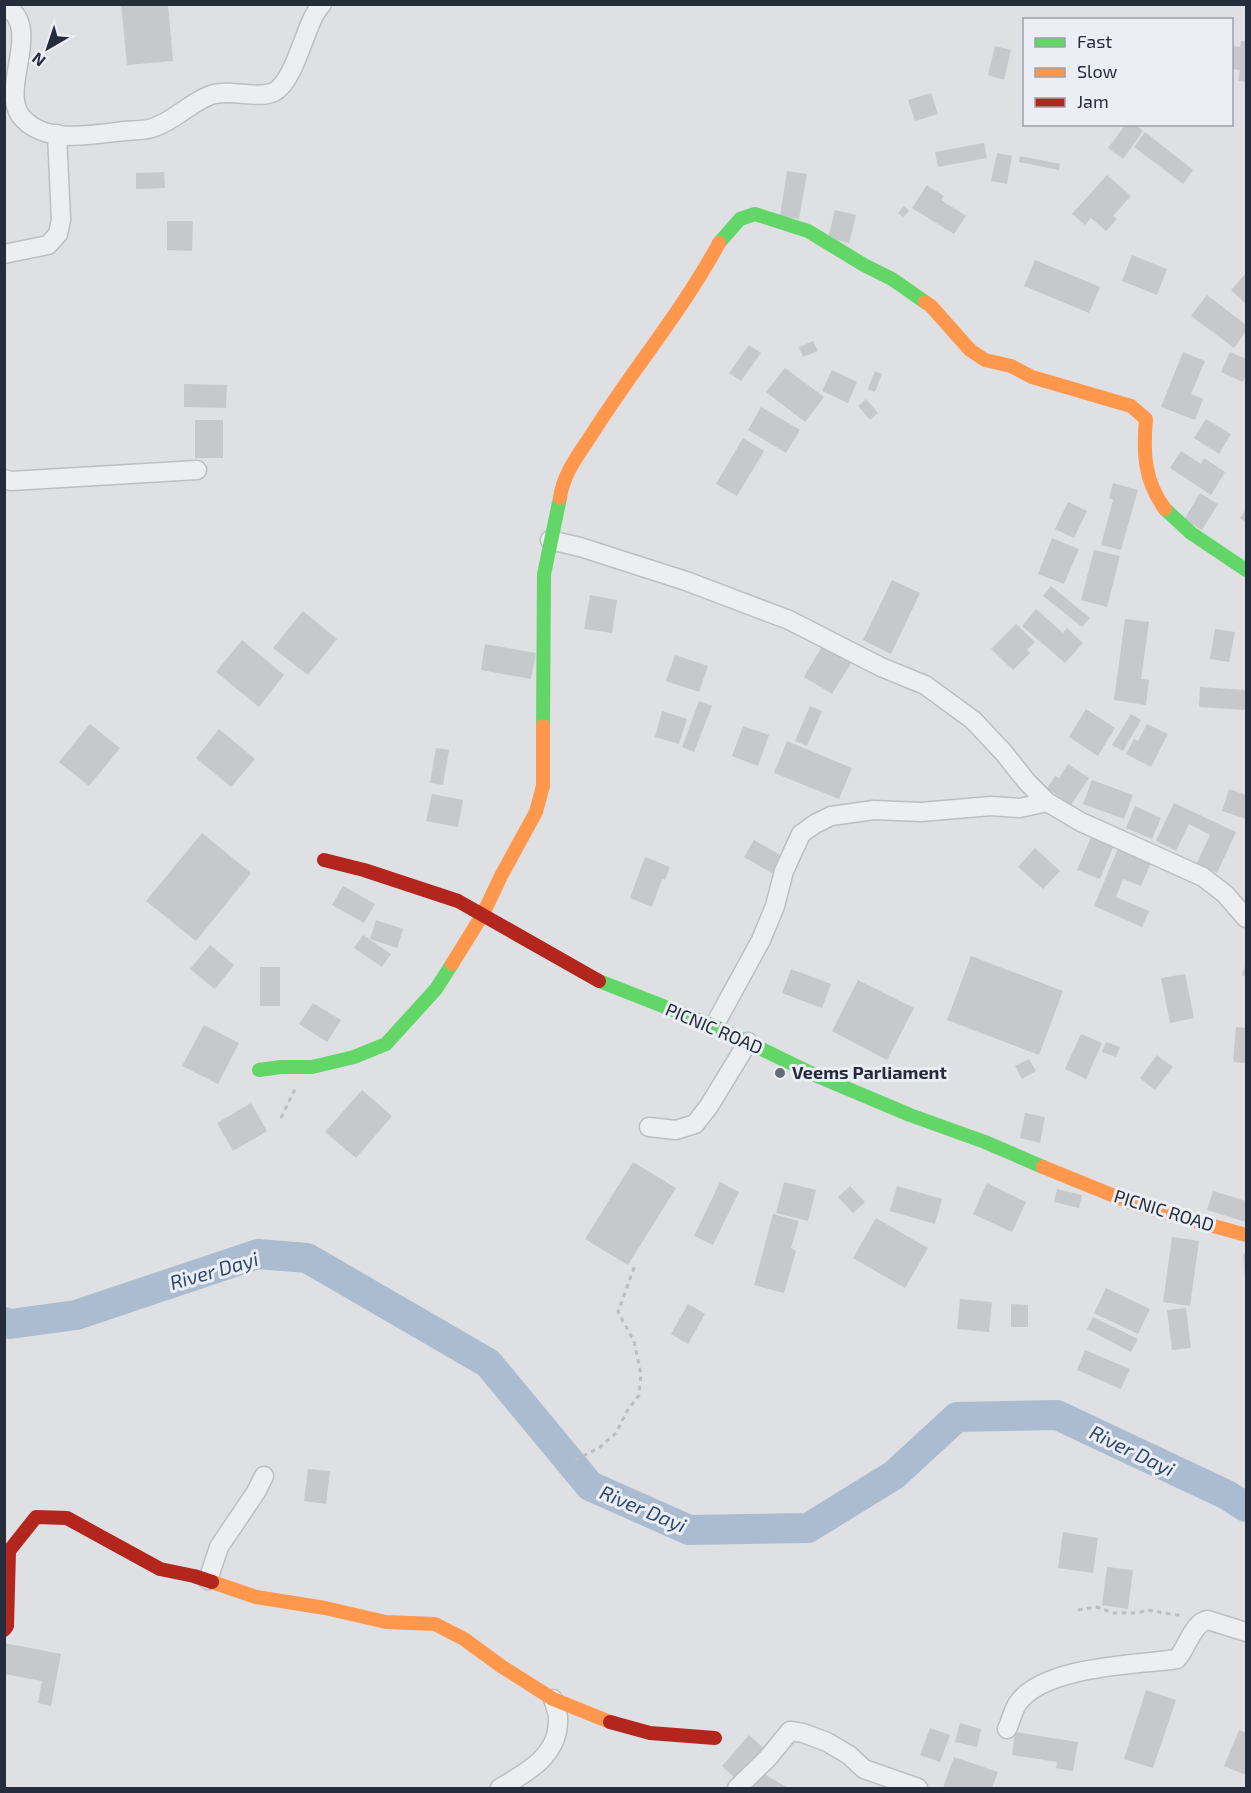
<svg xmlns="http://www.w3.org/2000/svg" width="1251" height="1793" font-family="'Exo 2',sans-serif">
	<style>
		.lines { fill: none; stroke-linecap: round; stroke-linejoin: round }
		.river { stroke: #abbcd0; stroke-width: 30 }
		.building { fill: #c6c8cc }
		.street-casing { stroke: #bcbec2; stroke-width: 21 }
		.path { stroke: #bdbec4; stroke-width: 3; stroke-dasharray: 4.5 4.5; stroke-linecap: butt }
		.street { stroke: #edeef1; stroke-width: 18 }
		.fast { stroke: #63d668; stroke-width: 14 }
		.slow { stroke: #ff974d; stroke-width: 14 }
		.jam { stroke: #b3261e; stroke-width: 14 }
		.poi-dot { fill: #666c77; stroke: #ebeef4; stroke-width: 2 }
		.labels { text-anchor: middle; stroke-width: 6; stroke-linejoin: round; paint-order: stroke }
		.street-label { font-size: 18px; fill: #252d3c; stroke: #ebeef4 }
		.poi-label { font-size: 18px; font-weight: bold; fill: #252d3c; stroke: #ebeef4; text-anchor: start }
		.water-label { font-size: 20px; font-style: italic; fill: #2f4a71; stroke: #ebeef4 }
	</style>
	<rect width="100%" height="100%" fill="#dee0e4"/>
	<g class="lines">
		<polyline class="river" points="4,1322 10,1324 76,1315 258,1254 307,1258 488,1363 590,1486 689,1530 808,1528 894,1475 957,1417 1057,1415 1227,1495 1246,1507"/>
	</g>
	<g class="building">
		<polygon points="121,4 168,4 173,61 127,65"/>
		<polygon points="1241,41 1246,41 1246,82 1238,81 1240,70 1232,69 1232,46 1240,47"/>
		<polygon points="995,46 1011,50 1004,80 988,75"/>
		<polygon points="931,93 938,114 915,121 908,100"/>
		<polygon points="1126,124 1135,124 1143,131 1123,159 1108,148"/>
		<polygon points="1145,132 1193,170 1183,184 1134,147"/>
		<polygon points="984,143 987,158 938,167 935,152"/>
		<polygon points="997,153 1012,156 1007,184 991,181"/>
		<polygon points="1020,156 1060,164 1059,170 1019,162"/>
		<polygon points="787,171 807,174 799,219 780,216"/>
		<polygon points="164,172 165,188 136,189 136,173"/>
		<polygon points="1107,175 1131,196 1113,216 1117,219 1106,231 1091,218 1085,225 1072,214"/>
		<polygon points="927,185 944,196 941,200 966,216 954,234 912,208"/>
		<polygon points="904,206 909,211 903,217 898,213"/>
		<polygon points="835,210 856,215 849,243 828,238"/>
		<polygon points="167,221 193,221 192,251 167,250"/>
		<polygon points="1132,255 1167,269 1157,295 1122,281"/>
		<polygon points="1035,260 1100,287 1089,313 1024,286"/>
		<polygon points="1246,273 1246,304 1231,290"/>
		<polygon points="1207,295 1246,325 1246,331 1234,348 1191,316"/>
		<polygon points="813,341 818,351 803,357 799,347"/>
		<polygon points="749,345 761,353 741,381 729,373"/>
		<polygon points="1183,352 1205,361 1191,394 1203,399 1195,420 1161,407"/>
		<polygon points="1230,352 1246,359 1246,373 1243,382 1221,372"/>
		<polygon points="785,368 824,397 805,422 766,392"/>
		<polygon points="832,370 857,382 848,403 822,391"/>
		<polygon points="875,371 882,374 875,392 868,389"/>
		<polygon points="184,384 227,385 226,408 184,407"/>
		<polygon points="866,399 878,413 870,420 858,406"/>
		<polygon points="761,407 800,430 786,453 748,430"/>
		<polygon points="1206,419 1231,434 1219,454 1194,438"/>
		<rect x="195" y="420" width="28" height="38"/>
		<polygon points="743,438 764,451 737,496 716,484"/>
		<polygon points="1181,451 1201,464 1204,458 1225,472 1211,495 1170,468"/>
		<polygon points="1113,483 1138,490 1121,550 1101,545 1113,500 1109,498"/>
		<polygon points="1200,493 1218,504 1202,530 1184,520"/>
		<polygon points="1068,502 1087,511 1074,538 1055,529"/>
		<polygon points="1246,509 1246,523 1240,518"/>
		<polygon points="1052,538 1079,549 1064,584 1038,574"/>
		<polygon points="1094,550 1120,556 1107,607 1081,600"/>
		<polygon points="892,580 920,593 891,654 863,640"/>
		<polygon points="1051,586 1090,618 1082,627 1043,596"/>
		<polygon points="590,595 617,600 612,633 584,629"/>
		<polygon points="1036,609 1063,633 1067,628 1083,643 1065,663 1022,626"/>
		<polygon points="303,611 337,639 308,675 273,648"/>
		<polygon points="1125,619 1149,622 1141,679 1149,680 1146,705 1114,700"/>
		<polygon points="1016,624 1035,642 1027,650 1030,653 1013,670 991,649"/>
		<polygon points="1215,629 1235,632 1229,662 1210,659"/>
		<polygon points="242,640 284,675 259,707 216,672"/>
		<polygon points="824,643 853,660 832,694 804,677"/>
		<polygon points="485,644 536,653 531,679 481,670"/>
		<polygon points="675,655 708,666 699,692 666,681"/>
		<polygon points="1200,687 1246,690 1246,710 1199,707"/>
		<polygon points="699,701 712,706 694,752 682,747"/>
		<polygon points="810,706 822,711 807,746 795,741"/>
		<polygon points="1086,709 1115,728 1098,756 1069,737"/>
		<polygon points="662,711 687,719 679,744 655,737"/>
		<polygon points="1131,714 1141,720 1123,751 1112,745"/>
		<polygon points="90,724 120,748 89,786 59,762"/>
		<polygon points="1147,724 1168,734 1151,767 1126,754 1134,739 1138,741"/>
		<polygon points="743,726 769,735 758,766 732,756"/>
		<polygon points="219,729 255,759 231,787 196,758"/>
		<polygon points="787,741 852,768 839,799 774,773"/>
		<polygon points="436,748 449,750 443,785 430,783"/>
		<polygon points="1068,764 1089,778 1071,805 1047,788 1055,776 1059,778"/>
		<polygon points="1092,780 1133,795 1124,819 1083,804"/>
		<polygon points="1229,789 1246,795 1246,819 1222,811"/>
		<polygon points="432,794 463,800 458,827 426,821"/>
		<polygon points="1174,803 1236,832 1217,873 1197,863 1210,835 1189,824 1176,851 1156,841"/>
		<polygon points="1135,806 1161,818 1152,839 1126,828"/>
		<polygon points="202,833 251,873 196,941 146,901"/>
		<polygon points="1092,835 1114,845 1100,879 1077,870"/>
		<polygon points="754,840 787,859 777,876 744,857"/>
		<polygon points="1119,846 1152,860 1141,886 1123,879 1116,897 1149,911 1142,927 1094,906"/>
		<polygon points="1035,848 1060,871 1043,889 1018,867"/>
		<polygon points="645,857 670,867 665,880 662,879 652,907 630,898"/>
		<polygon points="343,886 375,904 364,923 332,905"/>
		<polygon points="376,920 403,929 397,948 370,939"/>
		<polygon points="363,935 391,954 382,967 354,948"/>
		<polygon points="210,945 234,965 215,989 190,969"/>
		<polygon points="971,956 1063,991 1039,1055 947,1020"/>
		<polygon points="1246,963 1246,977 1242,975"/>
		<rect x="260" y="967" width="20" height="39"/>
		<polygon points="791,969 831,984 822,1008 782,993"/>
		<polygon points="1185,974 1194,1018 1170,1023 1161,978"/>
		<polygon points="858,980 914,1008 887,1060 832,1031"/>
		<polygon points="313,1003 341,1020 327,1042 299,1024"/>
		<polygon points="204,1025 239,1043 218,1084 182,1066"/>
		<polygon points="1236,1027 1246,1028 1246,1063 1233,1062"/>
		<polygon points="1081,1034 1102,1043 1086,1079 1065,1069"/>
		<polygon points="1106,1042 1120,1047 1116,1057 1102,1052"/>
		<polygon points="1157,1055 1173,1067 1155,1090 1140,1078"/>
		<polygon points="1029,1059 1036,1071 1022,1079 1015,1066"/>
		<polygon points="362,1090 392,1116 356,1158 325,1132"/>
		<polygon points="251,1103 267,1131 233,1151 217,1123"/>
		<polygon points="1025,1113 1045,1117 1040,1143 1020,1138"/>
		<polygon points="633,1162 676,1188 628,1265 585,1239"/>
		<polygon points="720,1182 739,1192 713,1245 694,1236"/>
		<polygon points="784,1182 816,1190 808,1221 776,1213"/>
		<polygon points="987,1183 1026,1202 1012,1232 973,1214"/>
		<polygon points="850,1186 865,1202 853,1213 838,1197"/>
		<polygon points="897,1186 942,1199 935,1224 890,1211"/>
		<polygon points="1057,1189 1082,1195 1079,1208 1054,1202"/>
		<polygon points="1213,1191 1246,1201 1246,1222 1207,1210"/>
		<polygon points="773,1214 799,1221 791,1248 796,1251 784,1293 754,1285"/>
		<polygon points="876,1218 928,1248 905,1288 853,1258"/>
		<polygon points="1172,1237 1199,1241 1190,1306 1163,1302"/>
		<polygon points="1246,1253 1246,1277 1245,1277 1243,1254"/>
		<polygon points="1106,1288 1150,1309 1138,1334 1094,1313"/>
		<polygon points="960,1299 992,1302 989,1332 957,1329"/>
		<polygon points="688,1304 705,1314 688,1344 671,1334"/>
		<polygon points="1011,1304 1028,1305 1028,1327 1011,1327"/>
		<polygon points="1186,1308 1191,1348 1172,1350 1167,1310"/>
		<polygon points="1093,1317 1138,1339 1131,1352 1087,1329"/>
		<polygon points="1085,1350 1130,1369 1121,1389 1077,1370"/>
		<polygon points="308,1469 330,1471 326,1504 304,1501"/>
		<polygon points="1063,1532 1098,1538 1093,1573 1058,1568"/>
		<polygon points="1107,1567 1133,1570 1128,1609 1102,1605"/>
		<polygon points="4,1643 61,1654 51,1706 38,1703 42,1681 4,1674"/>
		<polygon points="1146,1690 1176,1700 1153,1768 1124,1759"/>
		<polygon points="960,1723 981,1729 977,1747 955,1742"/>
		<polygon points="930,1728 950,1735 940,1762 920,1755"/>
		<polygon points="1239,1730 1246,1733 1246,1775 1224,1766"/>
		<polygon points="1015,1732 1078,1742 1073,1771 1056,1768 1057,1762 1012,1755"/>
		<polygon points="749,1735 768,1752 740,1783 722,1766"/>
		<polygon points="954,1757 998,1772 992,1788 943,1788"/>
		<polygon points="759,1771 788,1788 748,1788"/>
	</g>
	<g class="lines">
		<defs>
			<g id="street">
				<path d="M4,5C44,27 0,85 20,115C42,145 92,135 124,131C134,130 146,131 155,127C175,120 191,102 211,95C230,88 257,100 274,92C292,83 303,38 312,20C314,14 318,9 322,4"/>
				<polyline points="4,254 48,245 58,234 61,220 57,134"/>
				<polyline points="4,479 11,481 197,470"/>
				<polyline points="550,540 580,547 686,581 789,620 881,667 925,685 973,720 1004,753 1027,782 1047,802 1081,822 1203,877 1225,894 1246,918"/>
				<polyline points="714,1026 761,940 775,906 784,871 801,834 815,824 831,816 874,810 921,812 991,806 1020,808 1047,802"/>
				<polyline points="649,1127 676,1130 695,1124 709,1106 748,1042"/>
				<polyline points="208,1580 219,1547 256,1492 264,1476"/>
				<path d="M1007,1729C1011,1721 1013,1710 1018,1703C1044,1666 1135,1665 1177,1659C1187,1648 1193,1622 1208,1620L1246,1632"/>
				<path d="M500,1788C526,1773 558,1756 558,1721C559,1714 555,1706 553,1699"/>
				<polyline points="737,1788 767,1759 790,1731 803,1733 827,1742 849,1755 864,1769 918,1788"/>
			</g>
		</defs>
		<use href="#street" class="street-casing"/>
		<g class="path">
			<polyline points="281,1118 296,1087"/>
			<polyline points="575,1460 599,1448 616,1433 627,1411 639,1395 641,1374 634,1341 618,1312 635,1265"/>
			<polyline points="1078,1610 1097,1607 1113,1613 1138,1613 1147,1610 1183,1616"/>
		</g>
		<use href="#street" class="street"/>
		<g class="fast">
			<polyline points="719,243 740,219 755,214 808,231 864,265 892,279 925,302"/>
			<polyline points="1165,509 1191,533 1246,570"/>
			<polyline points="543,726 544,574 560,498"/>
			<polyline points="599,981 714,1026 815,1075 910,1115 985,1142 1043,1167"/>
			<polyline points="259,1070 281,1067 312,1067 354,1057 386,1044 436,989 452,964"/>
		</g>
		<g class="slow">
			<path d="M925,302L931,306L970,350L985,360L1011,366L1032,377L1131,406L1146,419C1143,452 1144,481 1165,509"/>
			<path d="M560,498C563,474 579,454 592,434C633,369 683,310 719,243"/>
			<polyline points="452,964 483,914 501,876 536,812 543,786 543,726"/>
			<polyline points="1043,1167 1134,1204 1246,1235"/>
			<polyline points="212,1582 256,1597 325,1608 386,1622 435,1624 464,1639 501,1666 553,1699 610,1722"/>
		</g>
		<g class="jam">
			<polyline points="324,860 364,870 458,901 599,981"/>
			<polyline points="4,1630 7,1626 9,1551 36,1517 67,1518 160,1569 194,1576 212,1582"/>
			<polyline points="610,1722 650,1733 715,1738"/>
		</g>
	</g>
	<circle class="poi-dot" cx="780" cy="1073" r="6"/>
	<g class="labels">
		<g class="street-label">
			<text transform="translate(714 1029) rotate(23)" y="6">PICNIC ROAD</text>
			<text transform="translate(1164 1211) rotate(17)" y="6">PICNIC ROAD</text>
		</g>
		<g class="poi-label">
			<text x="792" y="1079">Veems Parliament</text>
		</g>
		<g class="water-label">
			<text transform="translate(214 1271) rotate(-16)" y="7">River Dayi</text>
			<text transform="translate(1132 1451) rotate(26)" y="7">River Dayi</text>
			<text transform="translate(643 1509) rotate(23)" y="7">River Dayi</text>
		</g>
	</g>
	<rect width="1251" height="1793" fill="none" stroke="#252d3c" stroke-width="12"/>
	<rect x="1023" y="18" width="210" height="108" fill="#ebeef4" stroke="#9ca1aa" stroke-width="1.5"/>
	<rect x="1035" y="38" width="30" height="9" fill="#63d668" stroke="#9ca1aa" stroke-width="1.5"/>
	<text x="1077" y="48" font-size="18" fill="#252d3c">Fast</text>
	<rect x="1035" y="68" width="30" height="9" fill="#ff974d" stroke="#9ca1aa" stroke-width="1.5"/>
	<text x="1077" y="78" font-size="18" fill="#252d3c">Slow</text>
	<rect x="1035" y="98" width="30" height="9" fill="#b3261e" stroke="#9ca1aa" stroke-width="1.5"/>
	<text x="1077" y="108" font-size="18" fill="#252d3c">Jam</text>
	<g transform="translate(48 48) rotate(219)" stroke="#ebeef4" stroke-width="4.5" paint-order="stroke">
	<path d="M0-4.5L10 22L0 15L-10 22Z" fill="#252d3c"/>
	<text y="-9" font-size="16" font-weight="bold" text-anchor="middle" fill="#252d3c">N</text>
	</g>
</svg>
